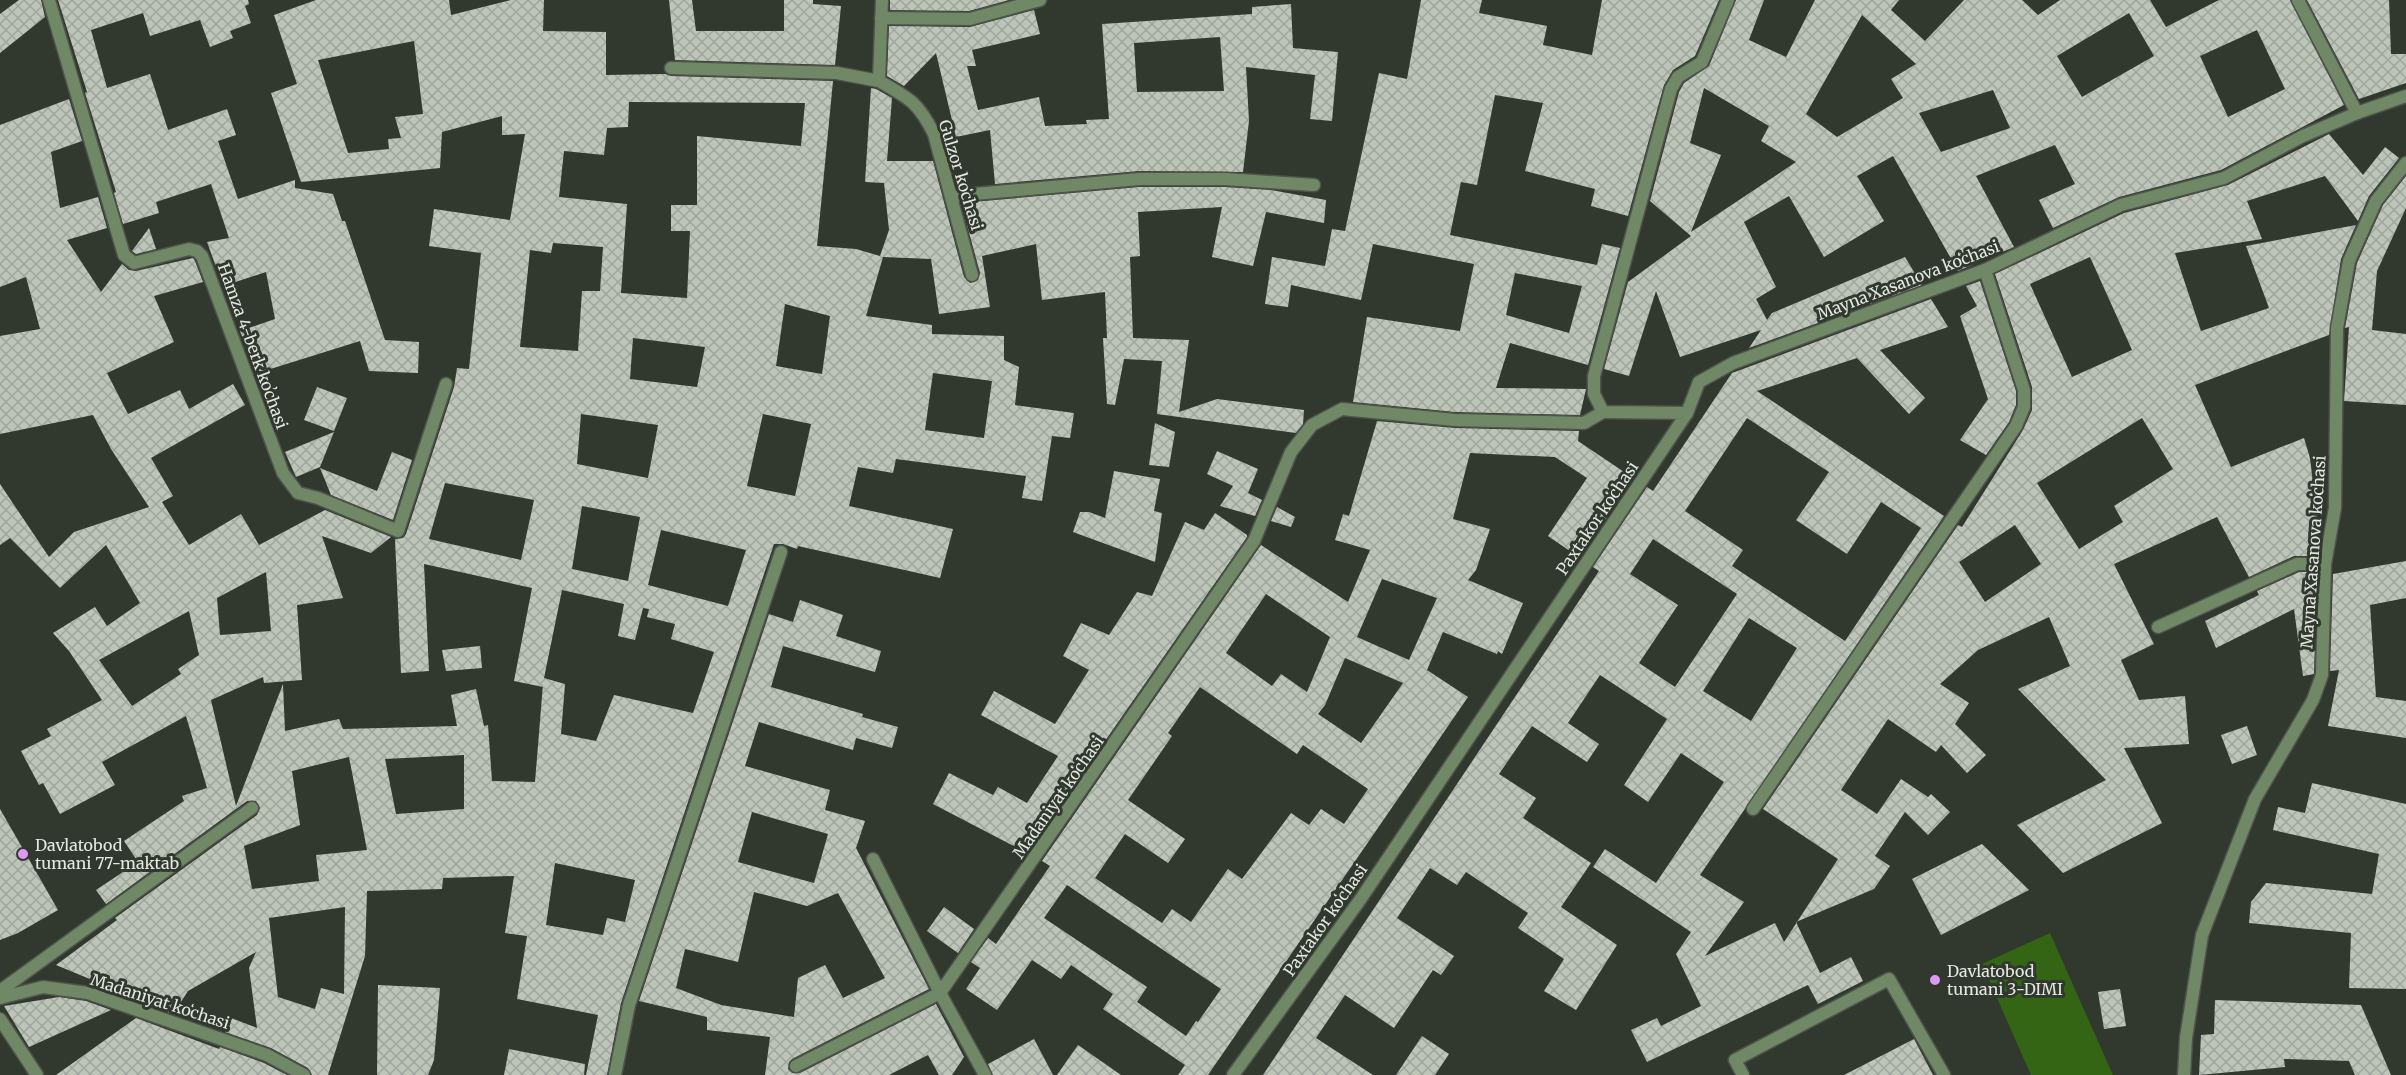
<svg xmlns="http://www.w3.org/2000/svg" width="2406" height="1075" font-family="Merriweather,serif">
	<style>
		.pitch { fill: #336515 }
		.building { fill: url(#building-cross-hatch); fill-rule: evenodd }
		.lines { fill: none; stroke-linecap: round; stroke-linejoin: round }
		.lane-casing { stroke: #4e544b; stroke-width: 15 }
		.street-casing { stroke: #4e544b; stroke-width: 15 }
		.lane { stroke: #708865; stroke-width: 12 }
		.street { stroke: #708865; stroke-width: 12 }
		.poi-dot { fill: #db99f5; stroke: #31382e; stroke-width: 2 }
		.labels { text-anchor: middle; stroke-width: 6; stroke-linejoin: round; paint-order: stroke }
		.street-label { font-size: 16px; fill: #e4e8e2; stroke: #31382e }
		.poi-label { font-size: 16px; fill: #e4e8e2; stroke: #31382e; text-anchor: start }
	</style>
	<defs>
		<pattern id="building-cross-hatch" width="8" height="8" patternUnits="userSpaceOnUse" patternTransform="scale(1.5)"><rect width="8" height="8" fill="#bdc5b9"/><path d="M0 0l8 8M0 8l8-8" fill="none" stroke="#9fa59c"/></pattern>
	</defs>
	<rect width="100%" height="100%" fill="#31382e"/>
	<polygon class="pitch" points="2050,933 2113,1075 2031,1075 1982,964"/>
	<g class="building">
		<polygon points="19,0 41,0 45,17 0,53 0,14"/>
		<polygon points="58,0 248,0 249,4 245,6 251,23 230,31 233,38 210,47 200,20 150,36 143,13 91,30 107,88 150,74 168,130 227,109 236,135 218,141 238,199 295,180 295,188 333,194 342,221 345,221 385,340 419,342 418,373 369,371 360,341 264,371 255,371 240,331 275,319 266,272 223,286 207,242 229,238 211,184 156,202 159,213 123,224 114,193 116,192 85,93 87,92"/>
		<path d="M316,0H449L451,15L511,0H544L543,31L606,32V75L665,74L671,76L833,81L817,246L856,249L880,256L889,230L884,183L865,182L871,88L876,89L892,98L887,161H933L964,277L970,283L978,280L980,273L961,203L1139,187H1225L1271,190L1326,200L1324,223L1266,212L1253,266L1212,257L1222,207L1138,212L1140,256L1130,257L1133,338L1189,340L1179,412L1217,399L1304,410L1303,424L1296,433L1157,414L1162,361L1124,359L1115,405L1107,404L1103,338H1107L1105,292L1042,300L1036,244L982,256L990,307L939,314L931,259L883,257L866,316L932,325V334L1004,336V360L1019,367L1015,405L1074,413L1070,438L1052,436L1042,501L1022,498L1026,476L896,459L893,473L858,467L849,506L953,529L940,578L798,546L797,549L783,544H774L621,1003L607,1075H586L598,1015L517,999L527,936L505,933L514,876L443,878L442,889L367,891L365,956L328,1075H312L308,1068L271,1048L225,1032L231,1018L257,1028L249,968L256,952L188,991L173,1014L153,1007L155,1005L148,993L133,1000L106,990L114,989L56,965L117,920L115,918L257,815L260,808L256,801H247L106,904L96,890L138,862L124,841L184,801L182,796L207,788L186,716L102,762L115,785L60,814L43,783L39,785L21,751L51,736L47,729L102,700L69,651L53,633L95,607L107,626L140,603L106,545L60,588L10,538L0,545V484L49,557L74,532L149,507L111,449L93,415L0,434V336L40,329L26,277L0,287V125L69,99L82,141L51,152L60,208L98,197L107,228L67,240L101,292L122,264L129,270L136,271L193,258L195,261L203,282L154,296L174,342L107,373L128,414L180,390L189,409L233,384L245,405L151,458L173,496L162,502L189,545L241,514L259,545L325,510L391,537L371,553L322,536L343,598L297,605L302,680L264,683L263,677L211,700L236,806L283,684L285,731L339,719L343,729L457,726L451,695L476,689L484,726L488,725L492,781L535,782L543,684V687L514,681L532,588L424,564L429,671L401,673L395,539L403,538L406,534L454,387L457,368L469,369L481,253L429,246L434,209L510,220L525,134L502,135V116L442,132L440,168L301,182L271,93L297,84L274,15ZM414,41L423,114L395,117L401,138L388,139L389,149L348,153L318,60ZM629,102L805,103L801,146L697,136V205H671V231H690L687,298L621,293L627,204L559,197L564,151L604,155L607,128L628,127ZM553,243L603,247L600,291H582L578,351L520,347L530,250L551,253ZM785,304L830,316L822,374L776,366ZM633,338L705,347L697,387L630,379ZM933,373L992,381L984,438L925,430ZM581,414L658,425L648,478L577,464ZM763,414L811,424L795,496L747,486ZM445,483L534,500L521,560L429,539ZM582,506L640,517L628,581L572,569ZM661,530L746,550L728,606L648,585ZM266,572L271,631L220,635L217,598ZM562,590L624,604L618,636L635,640L643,608L649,609L647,617L675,624L671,639L714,652L693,713L614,695L596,741L561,734L565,684L544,678ZM189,611L199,655L178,669L181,674L132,706L99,660ZM464,755V809L396,814L385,759ZM349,757L367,850L316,855L319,881L252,889L244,846L300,825L292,771ZM555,863L635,880L625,922L607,918L603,935L546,925ZM345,907L344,994L321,988L315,1009L278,997L269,918Z"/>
		<polygon points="669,0 692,0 696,31 784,31 784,0 813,0 813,4 841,6 835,65 675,60"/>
		<polygon points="890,0 1009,0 969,11 890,10"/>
		<path d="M1421,0H1482L1479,13L1547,26L1543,45L1592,55L1602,0H1719L1695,56L1673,70L1664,85L1628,216L1591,206L1595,189L1525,171L1543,103L1495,95L1477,185L1461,182L1450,235L1597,265L1602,244L1620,248L1588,365L1510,343L1496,388L1586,389L1580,415L1455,412L1353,402L1367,317L1460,331L1474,264L1373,244L1361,300L1291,285L1288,307L1265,304L1272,257L1325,266L1332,229L1345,231L1379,73L1407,79ZM1515,273L1582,286L1569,333L1506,315Z"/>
		<path d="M1736,0H1764L1749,40L1786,57L1815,0H1899L1891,10L1925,41L1964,0H2022L2038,15L2060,0H2150L2166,27L2219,0H2290L2344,105L2221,170L2119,197L2053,228L2039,200L2075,184L2055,145L1976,176L2014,247L1958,271L1893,156L1857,176L1884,221L1824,257L1789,196L1744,222L1776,287L1756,299L1767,320L1772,313L1905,257L1922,285L1749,348L1761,330L1680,357L1656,291L1629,376L1604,369L1628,282L1691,236L1650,201L1679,92L1684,83L1709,66ZM2129,13L2154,56L2082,97L2057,56ZM1862,15L1916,64L1891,79L1903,98L1837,137L1806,114ZM2257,30L2285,89L2228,117L2200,56ZM1704,88L1769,126L1761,141L1796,162L1691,232L1721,155L1690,143ZM1993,90L2010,128L1941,152L1919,113Z"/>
		<polygon points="2307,0 2389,0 2391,54 2406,54 2406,83 2359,99"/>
		<path d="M1291,4L1293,48L1338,52L1332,121L1310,119L1315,75L1246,67L1249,121L1243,172L1139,171L995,184L990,130L956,137L936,53L904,86L887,76L889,26L970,27L1034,10L1040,34L972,50L976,66H967L978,110L1039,97L1045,126L1087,124L1086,120L1109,119L1102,24L1252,14V7ZM1220,37L1224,91L1137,92L1134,43Z"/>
		<path d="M2329,134L2363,175L2385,147L2399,158L2369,196L2358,221L2325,176L2247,201L2262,239L2175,253L2201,331L2269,308L2246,246L2356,225L2341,259L2329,335L2195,385L2231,467L2304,438L2310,458L2320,544L2318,556H2294L2249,577L2217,517L2114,564L2154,644L2121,660L2139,700L2185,696L2189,744L2124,748L2162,823L2063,873L2017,825L2106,780L2018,689L2070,666L2049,617L1978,650L1940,684L1969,703L1955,724L1986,755L1967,773L1941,745L1936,752L1888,719L1841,790L1877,814L1901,779L1928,797L1931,794L1950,812L1928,835L1905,812L1875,856L1890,866L1874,889L1796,922L1820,973L1851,957L1863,981L1818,1004L1808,985L1647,1062L1631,1030L1657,1018L1661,1026L1701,1006L1676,954L1691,932L1593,867L1605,849L1656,883L1724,782L1681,753L1648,802L1624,785L1667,719L1600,675L1568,723L1599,744L1587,762L1532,726L1499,774L1536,798L1523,818L1591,863L1561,907L1617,945L1576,1010L1544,991L1564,959L1518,928L1528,913L1466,872L1457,885L1430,868L1397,918L1454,956L1441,975L1433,970L1394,1028L1345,995L1316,1038L1373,1075H1263L1599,571L1593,567L1647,487L1653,491L1732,373L1931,299L1948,327L1880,350L1925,398L1909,414L1857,358L1757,391L1944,516L1700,875L1744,902L1705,956L1775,923L1784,942L1838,859L1763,809L1958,525L1962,527L2023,430L2032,410V387L1995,274L2124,213L2228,185ZM2090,257L2132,350L2072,377L2030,284ZM1747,418L1829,472L1796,520L1847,554L1881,502L1921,528L1845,641L1732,566L1743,550L1685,511ZM2142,418L2173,469L2114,506L2123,522L2079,549L2037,483ZM2015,525L2041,564L1985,602L1959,562ZM1653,539L1737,594L1675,687L1639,663L1678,605L1630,574ZM1749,618L1797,648L1751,721L1703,691Z"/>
		<polygon points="2406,176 2406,208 2377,271 2372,330 2406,334 2406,405 2344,401 2349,327 2345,328 2357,263 2383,205"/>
		<polygon points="149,228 156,249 136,254 132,251"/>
		<polygon points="1980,281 2016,391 2016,405 2009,422 1986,455 1960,440 1988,399 1960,316 1977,306 1966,286"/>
		<polygon points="317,387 347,398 334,431 304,420"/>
		<path d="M1377,421L1455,428L1579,431L1578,441L1633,478L1580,558L1548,536L1587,478L1555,457L1470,453L1453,519L1490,529L1476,570L1468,580L1523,603L1502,654L1498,651L1497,654L1443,632L1427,670L1468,697L1208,1075H1178L1185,1065L1103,1009L1113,994L1071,965L1061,979L1032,960L997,1010L966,989L980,968L971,962L988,938L996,944L1050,866L1042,861L1261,545L1348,602L1370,550L1335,540L1343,514L1349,516ZM1382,579L1437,598L1409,660L1357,637ZM1266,594L1330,637L1307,692L1281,674L1272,686L1226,653ZM1345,658L1403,683L1361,743L1318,714L1325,705ZM1200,687L1297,754L1303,745L1368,789L1344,824L1321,809L1309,825L1291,813L1242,879L1228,869L1191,922L1172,909L1162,923L1095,878L1125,834L1168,863L1185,839L1128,800L1172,736L1168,733ZM1067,885L1221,989L1198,1022L1196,1021L1186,1036L1137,1002L1147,987L1044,918Z"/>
		<polygon points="1155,423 1175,432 1169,467 1149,465"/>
		<polygon points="334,432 320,467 296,477 285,452"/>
		<polygon points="1217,451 1258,469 1248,493 1262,500 1255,516 1220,506 1233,486 1207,474"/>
		<polygon points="392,452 412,460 393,520 331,495 320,468 377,491"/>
		<polygon points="1114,471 1160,479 1154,511 1162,513 1155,562 1073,532 1080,512 1089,512 1105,518"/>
		<polygon points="1277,507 1295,517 1291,527 1271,521"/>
		<polygon points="1215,513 1247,535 1247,537 1027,853 933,804 949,773 993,795 998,787 1027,803 1058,756 981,715 994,691 1055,724 1089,670 1063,656 1081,623 1109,635 1137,592 1152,596 1185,522 1204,530"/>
		<polygon points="2406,561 2406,598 2370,605 2376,697 2406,701 2406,738 2328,726 2339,670 2330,671 2333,574"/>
		<polygon points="2299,572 2317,572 2314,674 2303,676 2294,609 2216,648 2205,621 2259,595 2257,591"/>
		<path d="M800,600L843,615L836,636L881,651L875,672L783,646L771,687L863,714L862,717L898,727L892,748L856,738L853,750L759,722L745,766L830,790L825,810L865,821L856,848L929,989L792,1059L789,1062L788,1069L792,1073H800L936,1004L964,1057L952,1075H939L928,1055L889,1075H765L770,1037L707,1030V1017L639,1001L769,614L793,622ZM752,812L828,834L814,883L738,862ZM754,892L807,906L838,893L885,978L843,998L825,965L798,978L794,1017L721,1005L676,988L685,949L738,962Z"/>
		<polygon points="480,646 482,668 446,671 442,650"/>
		<polygon points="2247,726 2257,755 2232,764 2221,735"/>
		<polygon points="2312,783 2406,804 2406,989 2349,988 2351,933 2249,923 2251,902 2266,883 2372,894 2379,854 2273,830 2278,807 2305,813"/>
		<polygon points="0,809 58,910 18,933 0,940"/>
		<polygon points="1982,844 2029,890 1941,935 1912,879"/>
		<polygon points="944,907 974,929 958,953 927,931"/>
		<polygon points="378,985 440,988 434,1060 428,1075 377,1075"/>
		<polygon points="2120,989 2126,1026 2104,1029 2098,992"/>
		<polygon points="59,997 86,1001 111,1010 29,1047 4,1006"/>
		<polygon points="2215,1000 2361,1005 2391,1075 2355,1075 2349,1061 2284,1059 2285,1067 2199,1075 2201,1035 2214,1034"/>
		<polygon points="136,1018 219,1049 220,1047 264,1063 287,1075 56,1075"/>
		<polygon points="1422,1036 1449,1054 1435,1075 1396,1075"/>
		<polygon points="1034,1039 1053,1075 993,1075 988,1064"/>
		<polygon points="1914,1039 1933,1075 1844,1075"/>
		<polygon points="1078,1045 1121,1075 1057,1075"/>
		<polygon points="509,1049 585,1064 584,1075 504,1075"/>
	</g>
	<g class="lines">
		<defs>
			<g id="lane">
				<polyline points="1254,541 1291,452 1312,425 1342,409 1455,420 1584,423 1603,412"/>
				<polyline points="2158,627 2297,564 2325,564"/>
				<polyline points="0,991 252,808"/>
				<polyline points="0,1019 37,1075"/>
				<polyline points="796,1066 940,993 873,859"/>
				<polyline points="1743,1075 1735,1060 1889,979 1944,1075"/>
			</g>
			<g id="street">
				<polyline points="49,0 124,255 134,263 189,249 197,251 202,256 283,473 298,493 318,498 398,531 446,384"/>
				<path d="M882,0L879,81C909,98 918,102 934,134L972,275"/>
				<polyline points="2298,0 2357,113"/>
				<polyline points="881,18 970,19 1040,0"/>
				<polyline points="671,68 837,73 879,81"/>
				<polyline points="952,196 1139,179 1225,179 1314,185"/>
				<polyline points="1687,413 1699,382 1733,363 1985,270 2121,205 2224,178 2303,136 2357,113 2406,96"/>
				<polyline points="1753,809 2016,426 2024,407 2024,390 1985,270"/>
				<polyline points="0,998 43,987 88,993 267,1055 304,1075"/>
				<polyline points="615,1075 629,1005 781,552"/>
				<polyline points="985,1075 940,993 1254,541"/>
				<polyline points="1233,1075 1360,900 1687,413 1603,412 1594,394 1594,376 1671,89 1678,77 1702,62 1728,0"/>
				<polyline points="2184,1075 2186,1038 2202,935 2255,799 2313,700 2322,675 2325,564 2335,508 2337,328 2349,261 2376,201 2406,163"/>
			</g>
		</defs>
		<use href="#lane" class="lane-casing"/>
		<use href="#street" class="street-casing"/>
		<use href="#lane" class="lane"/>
		<use href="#street" class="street"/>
	</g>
	<g class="poi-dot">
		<circle cx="23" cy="854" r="6"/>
		<circle cx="1935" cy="980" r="6"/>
	</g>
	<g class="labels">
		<g class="street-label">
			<text transform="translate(961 175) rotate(73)" y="6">Gulzor koʻchasi</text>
			<text transform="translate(1908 280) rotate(-21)" y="6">Mayna Xasanova koʻchasi</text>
			<text transform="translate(253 346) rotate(70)" y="6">Hamza 4-berk koʼchasi</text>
			<text transform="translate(1597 518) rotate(-56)" y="6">Paxtakor koʻchasi</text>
			<text transform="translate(2313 552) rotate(-86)" y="6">Mayna Xasanova koʻchasi</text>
			<text transform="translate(1058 797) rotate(-55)" y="6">Madaniyat koʻchasi</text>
			<text transform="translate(1325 920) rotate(-55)" y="6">Paxtakor koʻchasi</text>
			<text transform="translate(160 1001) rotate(18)" y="6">Madaniyat koʻchasi</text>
		</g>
		<g class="poi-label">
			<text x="35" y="851">Davlatobod<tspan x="35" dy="18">tumani 77-maktab</tspan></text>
			<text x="1947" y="977">Davlatobod<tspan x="1947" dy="18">tumani 3-DIMI</tspan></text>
		</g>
	</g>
</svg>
